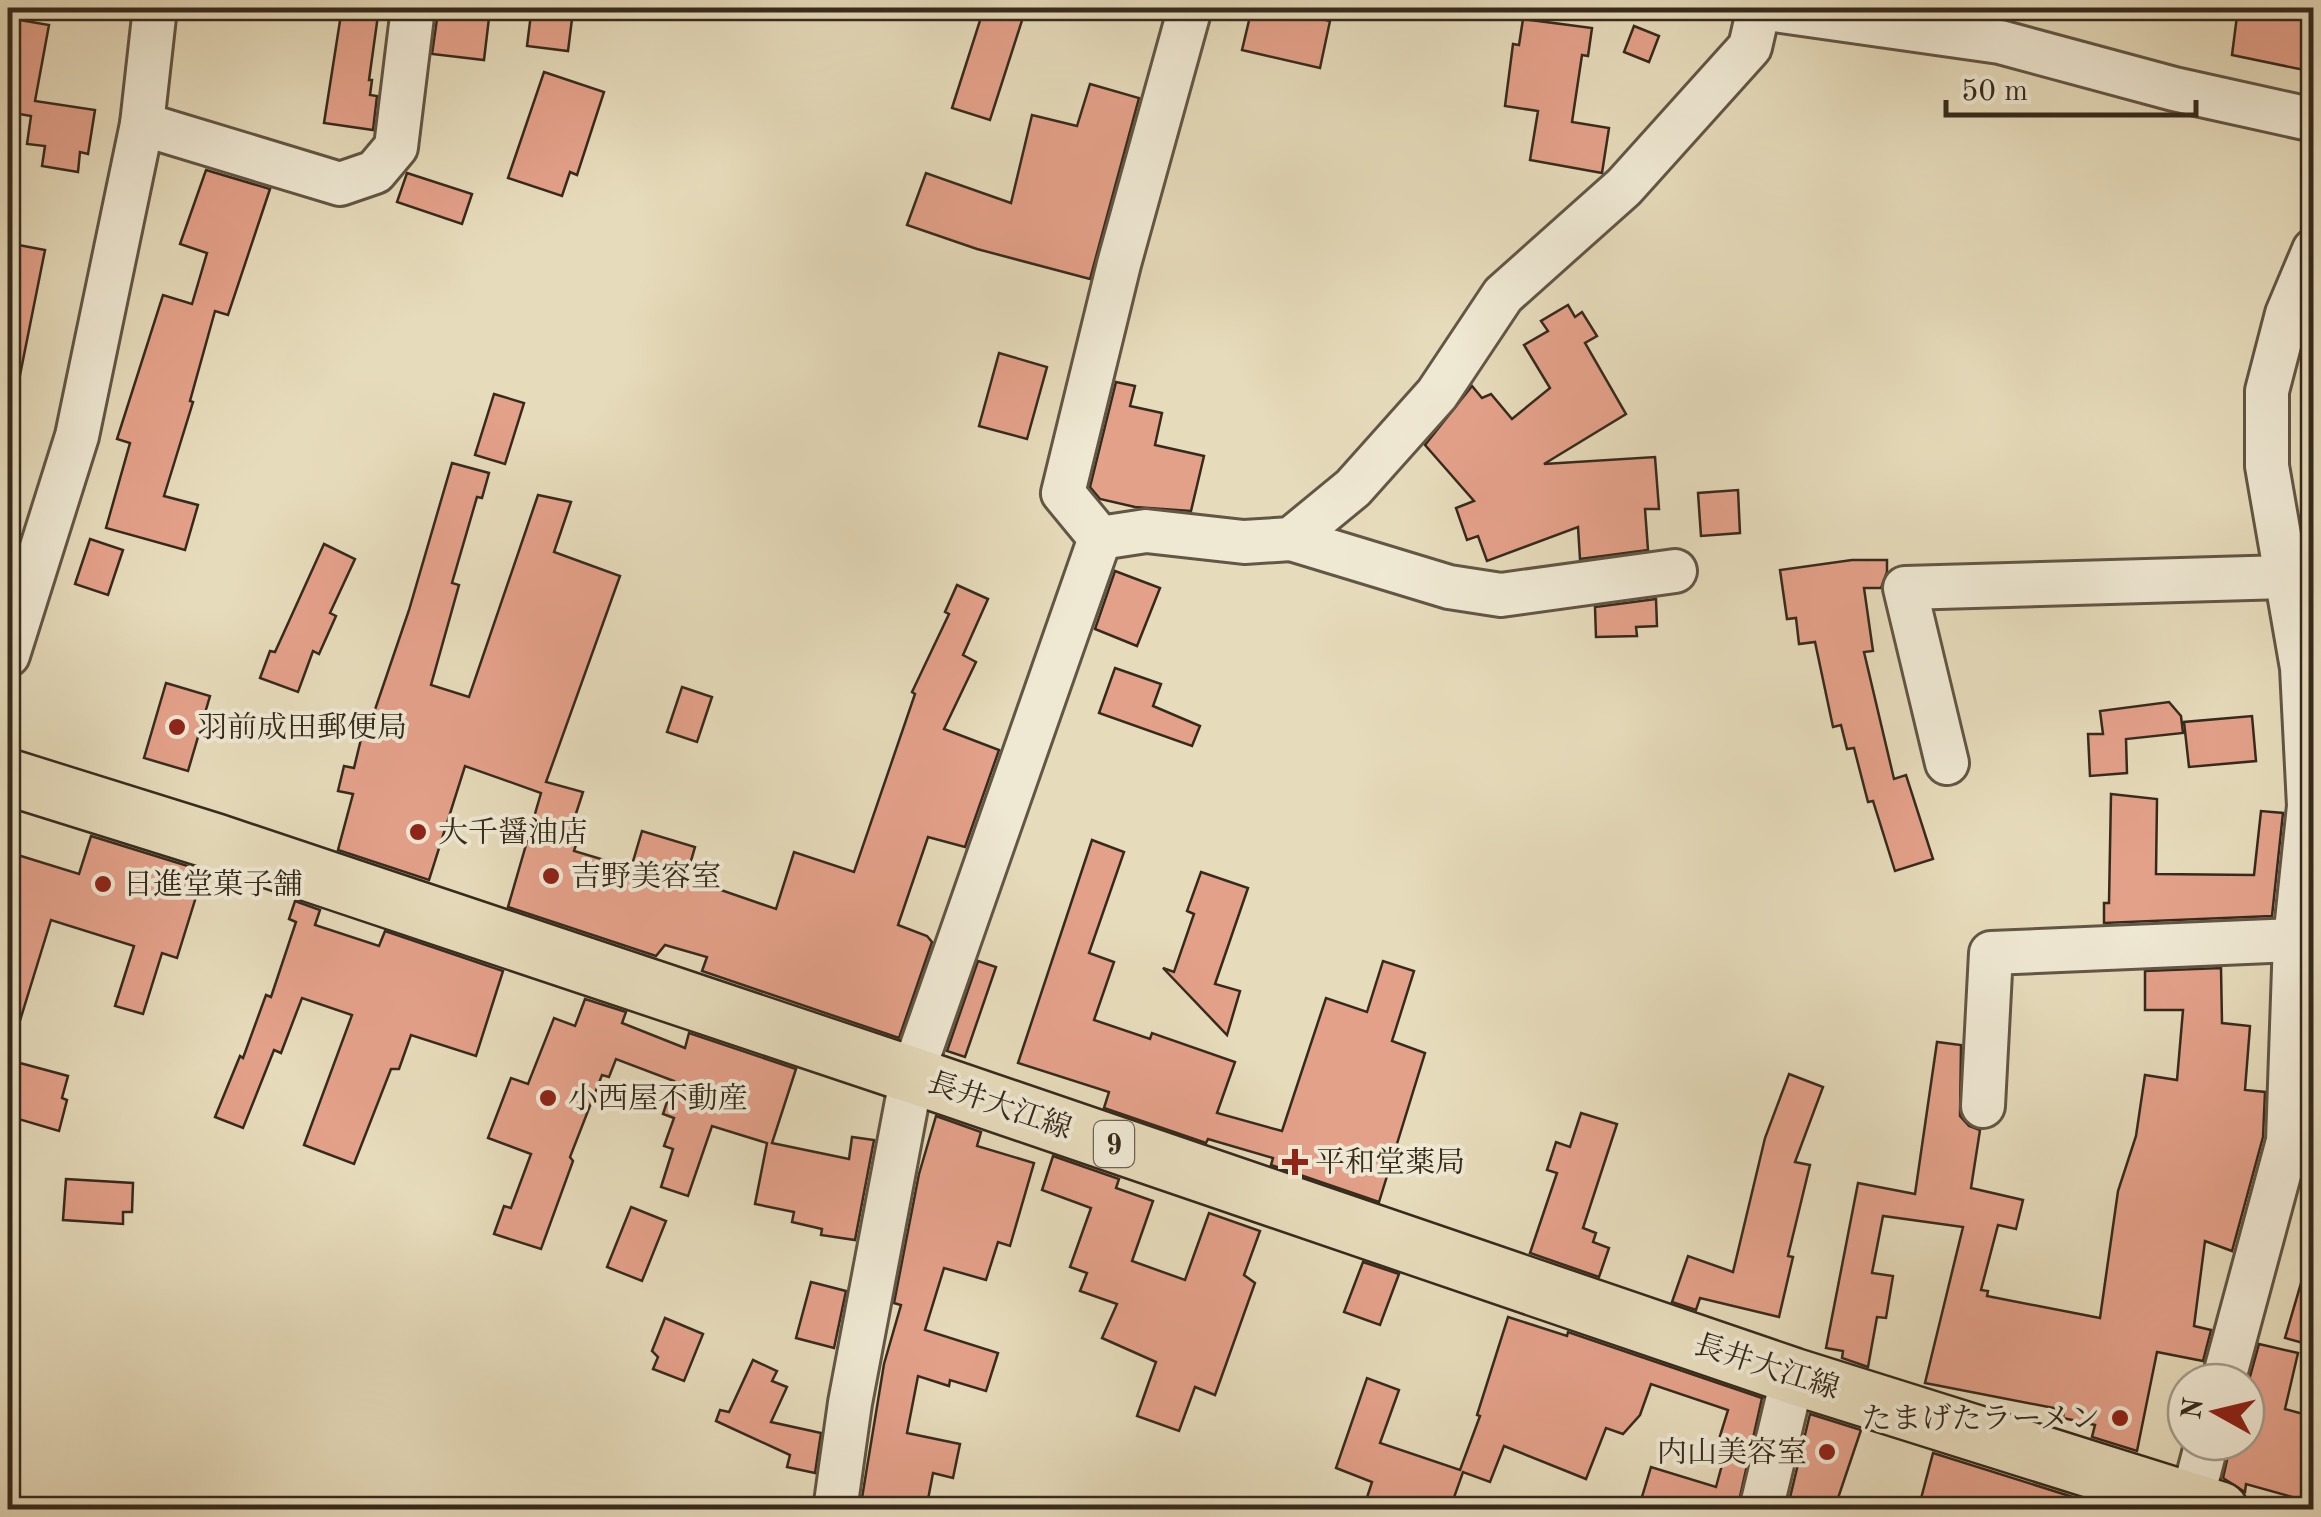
<svg xmlns="http://www.w3.org/2000/svg" width="2321" height="1517" font-family="'Old Standard TT','Noto Serif JP',serif">
	<style>
		.building { fill: #e4a18a; stroke: #362a1c; stroke-width: 2.5 }
		.lines { fill: none; stroke-linecap: round; stroke-linejoin: round }
		.minor-casing { stroke: #625644; stroke-width: 48 }
		.major-casing { stroke: #362a1c; stroke-width: 60 }
		.minor { stroke: #efe8d3; stroke-width: 42 }
		.major { stroke: #e6dbbb; stroke-width: 55 }
		.poi-dot { fill: #8f2418; stroke: #efe8d3; stroke-width: 4 }
		.labels { text-anchor: middle; stroke-width: 8; stroke-linejoin: round; paint-order: stroke }
		.shield { fill: #efe8d3; stroke: #6e6353; stroke-width: 2.5 }
		.shield-label { font-size: 28px; font-weight: bold; fill: #362a1c }
		.poi-label { font-size: 30px; fill: #362a1c; stroke: #efe8d3; text-anchor: start }
		.street-label { font-size: 30px; fill: #362a1c; stroke: #efe8d3 }
	</style>
	<rect width="100%" height="100%" fill="#e6dbbb"/>
	<filter id="stains"><feTurbulence type="fractalNoise" baseFrequency=".002" numOctaves="4"/><feColorMatrix values="0 0 0 0 .2 0 0 0 0 .09 0 0 0 0 .02 0 0 0 .5 -.17"/></filter>
	<radialGradient id="worn" r=".72"><stop offset=".6" stop-color="#630" stop-opacity="0"/><stop offset="1" stop-color="#630" stop-opacity=".3"/></radialGradient>
	<g class="building">
		<polygon points="342,8 379,8 369,80 372,80 370,95 377,96 373,130 324,123"/>
		<polygon points="984,8 1026,8 990,120 952,108"/>
		<polygon points="1252,8 1272,8 1330,21 1320,68 1242,50"/>
		<polygon points="2238,8 2314,8 2314,72 2232,55"/>
		<polygon points="438,12 489,18 484,60 432,54"/>
		<polygon points="531,14 572,19 568,51 527,46"/>
		<polygon points="8,18 49,25 35,101 95,110 88,154 80,152 78,172 42,166 45,146 27,144 31,116 8,112"/>
		<polygon points="1523,19 1592,28 1588,56 1582,55 1572,122 1609,128 1602,173 1530,160 1538,111 1505,106 1513,44 1519,45"/>
		<polygon points="1634,26 1659,36 1649,62 1624,52"/>
		<polygon points="544,72 604,92 577,175 570,172 562,196 508,178"/>
		<polygon points="1090,84 1139,98 1090,279 977,249 907,225 926,173 1011,203 1032,115 1077,126"/>
		<polygon points="206,170 270,189 228,315 215,311 190,401 193,402 164,496 198,505 185,550 106,528 130,443 117,439 163,295 192,304 207,253 180,244"/>
		<polygon points="407,173 472,194 462,224 397,202"/>
		<polygon points="8,243 45,250 20,375 8,373"/>
		<polygon points="1568,305 1575,317 1582,312 1597,336 1585,343 1626,414 1544,464 1655,457 1659,509 1645,509 1648,550 1580,559 1578,527 1487,561 1478,536 1467,540 1456,508 1474,501 1425,445 1472,386 1482,398 1491,394 1512,419 1550,388 1524,345 1548,331 1541,321"/>
		<polygon points="999,353 1047,367 1027,439 979,426"/>
		<polygon points="1116,382 1135,386 1130,406 1162,413 1155,445 1204,456 1191,511 1135,507 1100,499 1090,487"/>
		<polygon points="494,394 524,403 505,464 475,455"/>
		<polygon points="452,463 489,473 482,498 477,497 452,583 459,585 431,685 469,697 538,495 571,502 554,552 620,576 546,782 583,792 569,835 578,838 574,851 631,868 642,831 695,847 686,878 776,909 794,852 854,872 915,694 912,692 949,614 945,612 957,585 988,599 963,655 976,662 944,729 999,750 965,847 928,837 898,925 927,936 932,942 899,1038 702,971 707,957 665,945 656,956 508,907 541,793 465,766 429,880 338,850 353,794 338,791 344,766 354,768 362,735 366,736 409,610"/>
		<polygon points="1738,490 1740,533 1701,536 1698,493"/>
		<polygon points="90,539 123,550 108,595 75,584"/>
		<polygon points="324,544 355,559 330,613 336,616 319,654 313,651 298,692 260,678 270,651 275,652"/>
		<polygon points="1852,560 1887,560 1887,572 1881,588 1864,588 1873,651 1864,652 1894,779 1906,775 1933,859 1895,871 1873,801 1868,802 1854,748 1847,749 1841,725 1833,727 1815,642 1799,644 1796,618 1787,619 1780,570"/>
		<polygon points="1115,571 1160,588 1137,646 1095,629"/>
		<polygon points="1656,599 1657,626 1636,627 1637,636 1596,637 1595,607"/>
		<polygon points="1115,668 1161,684 1153,706 1200,726 1192,746 1099,713"/>
		<polygon points="166,683 210,696 188,771 144,758"/>
		<polygon points="682,687 712,697 697,742 667,732"/>
		<polygon points="2169,702 2181,716 2183,733 2126,739 2127,773 2090,776 2088,734 2103,734 2100,711"/>
		<polygon points="2252,716 2256,761 2189,767 2184,722"/>
		<polygon points="2111,794 2157,799 2156,874 2254,875 2261,811 2283,813 2272,916 2104,923 2104,903 2109,903"/>
		<polygon points="91,836 204,871 177,958 162,953 143,1014 115,1006 134,946 51,920 14,1040 8,1039 8,852 79,874"/>
		<polygon points="1092,840 1124,852 1089,953 1114,962 1094,1020 1150,1039 1152,1033 1235,1062 1217,1113 1282,1131 1326,998 1367,1012 1383,961 1414,971 1392,1041 1425,1053 1379,1202 1271,1165 1273,1158 1208,1139 1206,1143 1104,1108 1109,1092 1018,1063"/>
		<polygon points="1201,872 1248,888 1215,984 1240,991 1227,1035 1163,968 1174,972 1194,914 1187,911"/>
		<polygon points="295,901 320,910 315,925 379,946 385,931 503,971 476,1056 411,1035 399,1069 391,1069 354,1164 304,1145 352,1015 302,998 281,1053 274,1050 243,1128 215,1117 240,1056 243,1058 266,995 271,997 296,922 289,919"/>
		<polygon points="978,961 996,967 965,1057 947,1051"/>
		<polygon points="2221,968 2222,1023 2250,1026 2245,1090 2265,1092 2263,1137 2232,1251 2205,1241 2194,1326 2211,1330 2203,1361 2157,1352 2137,1451 2092,1437 2095,1425 2063,1418 2064,1410 1925,1383 1963,1227 1883,1216 1872,1273 1893,1276 1886,1318 1877,1317 1868,1367 1842,1358 1843,1351 1826,1348 1858,1183 1915,1194 1937,1042 1961,1045 1960,1116 1969,1126 1980,1130 1971,1188 2023,1200 2016,1229 1998,1225 1981,1290 1988,1291 1987,1296 2100,1318 2118,1191 2136,1136 2145,1075 2177,1080 2183,1010 2145,1010 2145,971"/>
		<polygon points="585,999 626,1012 622,1023 685,1048 689,1033 796,1069 772,1143 849,1159 852,1137 874,1140 855,1240 821,1235 822,1229 792,1222 794,1212 755,1204 767,1143 712,1126 688,1196 661,1187 673,1149 664,1146 674,1118 663,1114 674,1081 616,1059 609,1077 602,1075 570,1157 573,1161 541,1249 494,1234 504,1206 511,1208 531,1154 488,1138 511,1078 528,1084 554,1018 575,1026"/>
		<polygon points="20,1063 68,1076 62,1098 67,1100 59,1131 8,1116"/>
		<polygon points="1789,1074 1823,1087 1795,1162 1810,1165 1788,1256 1793,1257 1779,1317 1700,1298 1696,1310 1672,1302 1688,1256 1733,1272 1765,1138"/>
		<polygon points="1581,1113 1617,1124 1583,1228 1596,1233 1593,1242 1609,1248 1599,1277 1530,1253 1557,1173 1547,1170 1556,1142 1570,1147"/>
		<polygon points="936,1116 981,1132 977,1146 1034,1163 1010,1246 998,1242 986,1280 944,1268 925,1330 998,1353 986,1391 950,1380 949,1386 918,1376 907,1433 960,1444 953,1478 933,1473 926,1510 860,1510 884,1364 901,1305 894,1303 919,1174"/>
		<polygon points="1053,1156 1119,1179 1116,1188 1153,1201 1132,1261 1185,1280 1209,1213 1260,1231 1244,1275 1255,1283 1215,1395 1195,1387 1179,1431 1137,1416 1156,1362 1102,1338 1117,1304 1080,1291 1087,1273 1070,1267 1091,1208 1042,1190"/>
		<polygon points="66,1179 133,1183 132,1212 123,1212 123,1224 63,1220"/>
		<polygon points="631,1207 666,1221 642,1281 607,1267"/>
		<polygon points="1363,1262 1399,1274 1380,1325 1344,1312"/>
		<polygon points="2306,1266 2314,1267 2314,1346 2285,1338"/>
		<polygon points="811,1282 846,1291 834,1348 796,1338"/>
		<polygon points="1508,1317 1567,1336 1568,1332 1762,1398 1737,1510 1638,1510 1651,1467 1716,1487 1729,1439 1720,1436 1728,1410 1651,1384 1640,1415 1623,1434 1606,1428 1586,1479 1504,1446 1490,1482 1463,1472 1451,1506 1431,1499 1428,1510 1363,1510 1372,1482 1336,1468 1367,1378 1399,1390 1380,1443 1460,1470 1480,1416 1477,1415"/>
		<polygon points="665,1318 703,1334 684,1381 653,1369 658,1357 652,1351"/>
		<polygon points="2259,1344 2298,1353 2285,1409 2314,1417 2314,1503 2246,1484 2245,1492 2223,1478 2231,1442 2246,1442 2246,1391"/>
		<polygon points="753,1360 777,1371 772,1381 787,1387 771,1422 821,1433 815,1473 787,1467 790,1455 716,1421 720,1410 729,1412"/>
		<polygon points="1810,1414 1861,1430 1834,1510 1787,1510"/>
		<polygon points="1933,1453 2114,1510 1918,1510"/>
	</g>
	<g class="lines">
		<defs>
			<g id="minor">
				<polyline points="1761,8 2000,42 2174,89 2314,120"/>
				<polyline points="142,124 340,184 375,172 396,147 413,8"/>
				<polyline points="1100,538 1146,531 1244,542 1291,539 1353,488 1437,394 1503,295 1624,187 1750,47 1759,8"/>
				<polyline points="1291,539 1449,587 1501,595 1675,571"/>
				<polyline points="8,655 77,436 142,124 155,8"/>
				<polyline points="1947,763 1905,588 2285,577"/>
				<polyline points="1983,1106 1991,953 2295,940"/>
				<polyline points="2223,1382 2288,1141 2295,940 2309,806 2302,668 2267,466 2267,391 2287,314 2314,250"/>
				<polyline points="2192,1499 2207,1442"/>
				<polyline points="835,1510 850,1403 912,1075 1100,538 1063,493 1119,264 1190,8"/>
				<polyline points="1761,1510 1793,1376"/>
			</g>
			<polyline id="major" points="8,777 216,842 912,1075 1793,1376 2220,1510"/>
		</defs>
		<use href="#minor" class="minor-casing"/>
		<use href="#major" class="major-casing"/>
		<use href="#minor" class="minor"/>
		<use href="#major" class="major"/>
	</g>
	<g class="poi-dot">
		<circle cx="177" cy="727" r="10"/>
		<circle cx="418" cy="832" r="10"/>
		<circle cx="551" cy="876" r="10"/>
		<circle cx="103" cy="884" r="10"/>
		<circle cx="548" cy="1098" r="10"/>
		<path d="M1290 1147h10v10h10v10h-10v10h-10v-10h-10v-10h10z"/>
		<circle cx="2120" cy="1418" r="10"/>
		<circle cx="1827" cy="1452" r="10"/>
	</g>
	<g class="labels">
		<rect class="shield" x="1094" y="1121" width="40" height="46" rx="8"/>
		<g class="shield-label">
			<text x="1114" y="1154">9</text>
		</g>
		<g class="poi-label">
			<text x="197" y="737">羽前成田郵便局</text>
			<text x="438" y="842">大千醤油店</text>
			<text x="571" y="886">吉野美容室</text>
			<text x="123" y="894">日進堂菓子舗</text>
			<text x="568" y="1108">小西屋不動産</text>
			<text x="1315" y="1172">平和堂薬局</text>
			<text x="2100" y="1428" text-anchor="end">たまげたラーメン</text>
			<text x="1807" y="1462" text-anchor="end">内山美容室</text>
		</g>
		<g class="street-label">
			<text transform="translate(1000 1105) rotate(19)" y="10">長井大江線</text>
			<text transform="translate(1767 1366) rotate(18)" y="10">長井大江線</text>
		</g>
	</g>
	<rect width="2321" height="1517" fill="none" stroke="#e6dbbb" stroke-width="40"/>
	<rect x="10" y="10" width="2301" height="1497" fill="none" stroke="#362a1c" stroke-width="5"/>
	<rect x="20" y="20" width="2281" height="1477" fill="none" stroke="#362a1c" stroke-width="2.5"/>
	<g transform="translate(2216 1412) rotate(278)"><circle r="48" fill="#efe8d3" stroke="#a59c8a" stroke-width="2.5"/>
	<path d="M0-8L18 38L0 25L-18 38Z" fill="#8f2418"/>
	<text y="-15" font-size="28" font-weight="bold" text-anchor="middle" fill="#362a1c">N</text>
	</g>
	<path d="M1946 100v15h250v-15" fill="none" stroke="#362a1c" stroke-width="5"/>
	<text x="1961" y="100" font-size="30" fill="#362a1c" stroke="#efe8d3" stroke-width="8" paint-order="stroke">50 m</text>
	<rect width="100%" height="100%" filter="url(#stains)"/>
	<rect width="100%" height="100%" fill="url(#worn)"/>
</svg>
